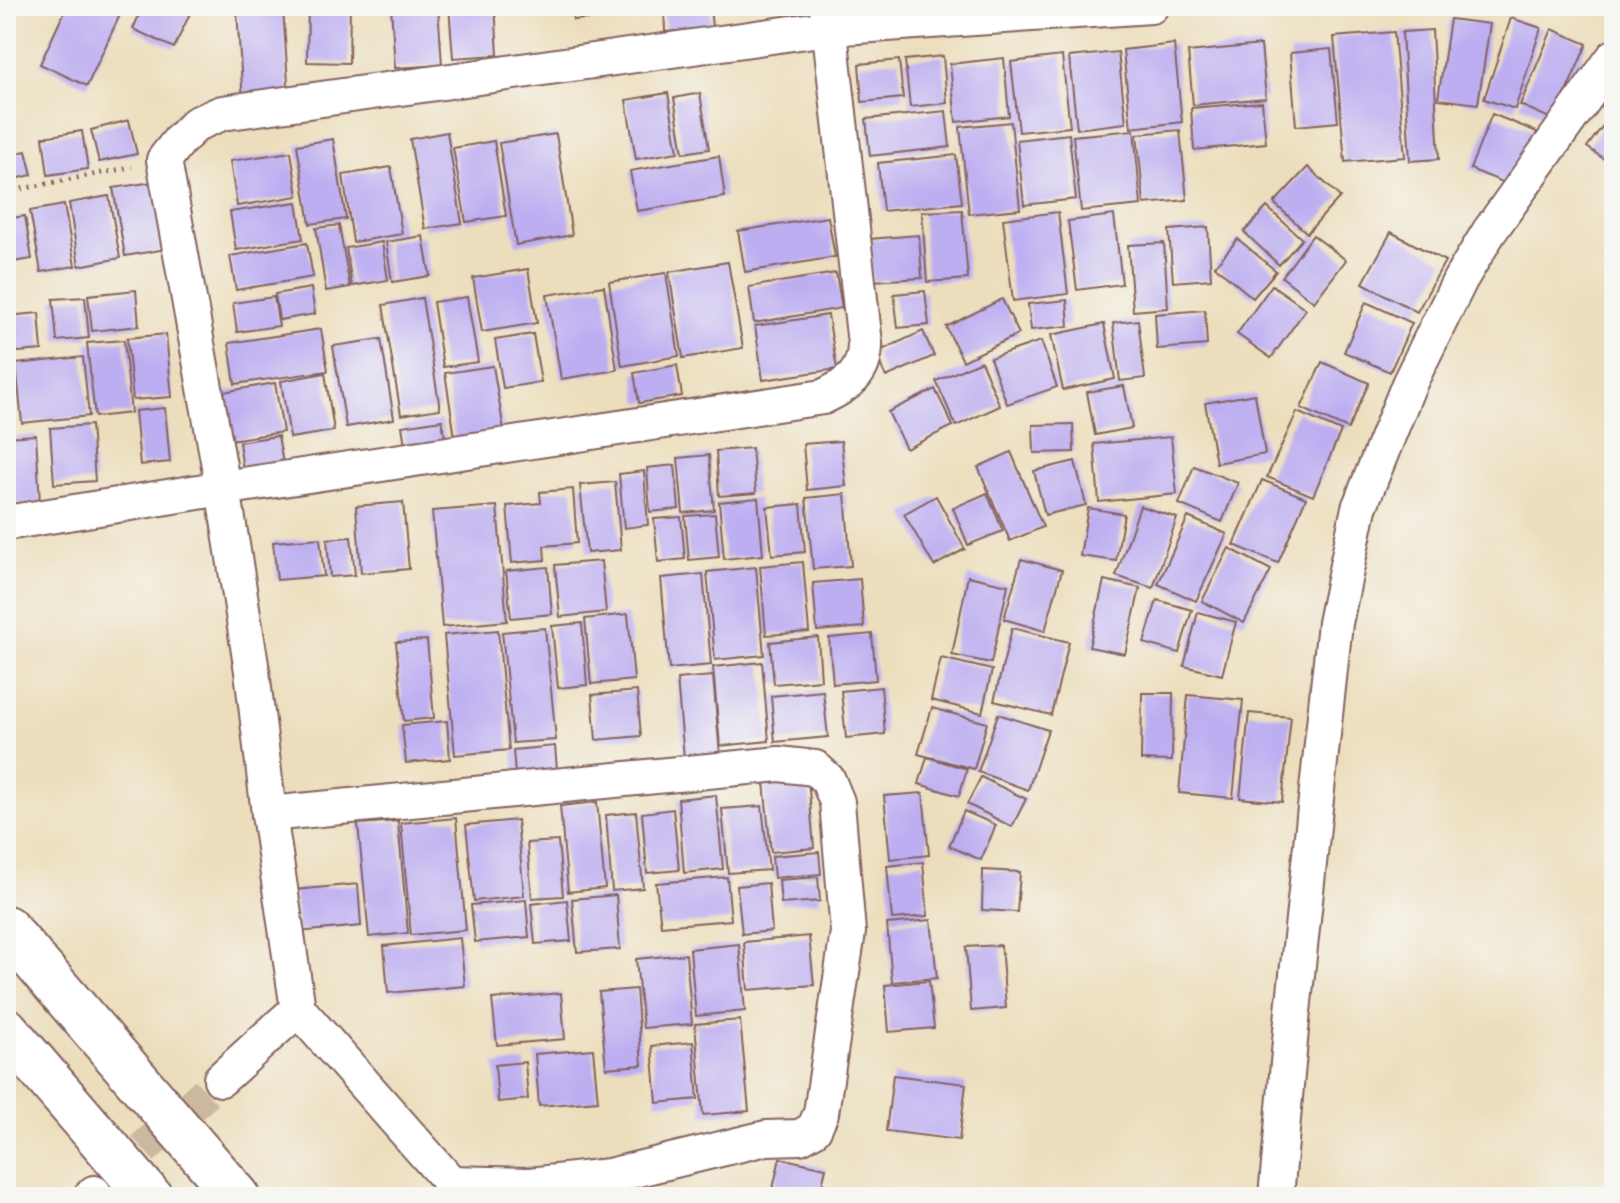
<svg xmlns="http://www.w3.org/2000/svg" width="1620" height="1203" font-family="Alegreya,serif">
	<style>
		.building { fill: #bdaef1 }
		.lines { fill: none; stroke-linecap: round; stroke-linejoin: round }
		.street-tunnel { stroke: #ccb89f; stroke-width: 34; stroke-dasharray: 34 17; stroke-linecap: butt }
		.street-casing { stroke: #83625e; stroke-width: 38 }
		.highway-casing { stroke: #83625e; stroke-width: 48 }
		.path { stroke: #83625e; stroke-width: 5; stroke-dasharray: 2 6; stroke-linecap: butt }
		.street { stroke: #fff; stroke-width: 34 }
		.highway { stroke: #fff; stroke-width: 44 }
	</style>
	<rect width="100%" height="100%" fill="#f6f6f2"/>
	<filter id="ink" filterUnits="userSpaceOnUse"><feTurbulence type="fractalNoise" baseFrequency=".0125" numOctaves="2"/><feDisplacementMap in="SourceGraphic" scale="16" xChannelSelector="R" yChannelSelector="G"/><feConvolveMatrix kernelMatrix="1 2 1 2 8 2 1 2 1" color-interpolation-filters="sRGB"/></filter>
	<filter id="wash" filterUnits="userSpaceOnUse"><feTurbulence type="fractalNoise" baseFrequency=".006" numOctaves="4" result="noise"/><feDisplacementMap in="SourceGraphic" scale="32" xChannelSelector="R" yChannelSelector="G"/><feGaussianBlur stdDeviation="1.8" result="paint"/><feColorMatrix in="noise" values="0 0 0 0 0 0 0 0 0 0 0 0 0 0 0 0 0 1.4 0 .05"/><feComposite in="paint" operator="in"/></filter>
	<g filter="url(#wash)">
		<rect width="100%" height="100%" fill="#ecdebc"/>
		<g id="blocks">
			<g class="building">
				<polygon points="67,6 124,6 87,86 40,64"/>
				<polygon points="143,6 186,6 192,9 174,48 133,29"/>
				<polygon points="308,6 350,6 349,63 307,62"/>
				<polygon points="391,6 438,6 442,65 395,68"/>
				<polygon points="449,6 495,6 498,55 453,58"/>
				<polygon points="572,6 605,6 605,18 573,20"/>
				<polygon points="664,6 710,6 712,28 665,32"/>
				<polygon points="283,8 289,98 243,101 237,11"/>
				<polygon points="1511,18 1541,28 1515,109 1484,99"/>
				<polygon points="1450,19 1490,24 1478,104 1438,99"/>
				<polygon points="1552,29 1587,44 1554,120 1520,105"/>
				<polygon points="1432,30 1439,159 1410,161 1402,32"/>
				<polygon points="1394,32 1405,157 1345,162 1334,37"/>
				<polygon points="1174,44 1182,122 1131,128 1123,50"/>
				<polygon points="1261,45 1266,98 1193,105 1188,52"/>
				<polygon points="1331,49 1338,122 1296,126 1290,53"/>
				<polygon points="1118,52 1126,123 1077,129 1069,57"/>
				<polygon points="943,56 947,103 910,107 905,60"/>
				<polygon points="1062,56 1070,127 1019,132 1011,62"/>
				<polygon points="1004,58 1009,116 956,122 950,64"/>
				<polygon points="899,60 903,98 862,102 859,64"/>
				<polygon points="668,93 678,152 636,159 626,100"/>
				<polygon points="700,93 709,149 683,153 674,98"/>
				<polygon points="1262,102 1266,143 1194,150 1191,108"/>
				<polygon points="946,111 950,147 870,156 866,119"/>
				<polygon points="1614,111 1614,166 1587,147"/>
				<polygon points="1492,114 1537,132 1515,187 1470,169"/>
				<polygon points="6,116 14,137 6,140"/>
				<polygon points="129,120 137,154 99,162 91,130"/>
				<polygon points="1011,122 1020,209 969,214 960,127"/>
				<polygon points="1134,130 1141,205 1081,211 1073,136"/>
				<polygon points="1180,130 1187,200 1144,204 1137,134"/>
				<polygon points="82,131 88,169 48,175 43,137"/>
				<polygon points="447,132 462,223 425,229 410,139"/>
				<polygon points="556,134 572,235 516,245 499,143"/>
				<polygon points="1069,134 1076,199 1024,205 1017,140"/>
				<polygon points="333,139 346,219 310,224 297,145"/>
				<polygon points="494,141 506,216 466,222 453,148"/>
				<polygon points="26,151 32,175 6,181 6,156"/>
				<polygon points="291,152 298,196 237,206 230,161"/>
				<polygon points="956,155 962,203 883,211 878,163"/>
				<polygon points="719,156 725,197 637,211 630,171"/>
				<polygon points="391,167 402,234 353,242 343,175"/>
				<polygon points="1308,167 1340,197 1307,233 1274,203"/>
				<polygon points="160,181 172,248 125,256 113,188"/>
				<polygon points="109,196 120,258 79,266 69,203"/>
				<polygon points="297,202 303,239 236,250 230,212"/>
				<polygon points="64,205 75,266 41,272 30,211"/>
				<polygon points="1267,207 1302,239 1279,265 1244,232"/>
				<polygon points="962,210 968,279 927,282 922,212"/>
				<polygon points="1058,212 1068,294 1013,301 1003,219"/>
				<polygon points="1114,215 1122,284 1077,290 1068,221"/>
				<polygon points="25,216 32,259 6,263 6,219"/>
				<polygon points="828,217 835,257 745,272 738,231"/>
				<polygon points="339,225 350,287 326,291 316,228"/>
				<polygon points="1208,227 1211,279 1173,282 1169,230"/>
				<polygon points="1391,232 1445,261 1417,312 1363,283"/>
				<polygon points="919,235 922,278 872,281 869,239"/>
				<polygon points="1313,235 1346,260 1314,302 1282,277"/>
				<polygon points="423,236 430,276 392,282 386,242"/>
				<polygon points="1238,239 1276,271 1253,298 1215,266"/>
				<polygon points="382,242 388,280 352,286 346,248"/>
				<polygon points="307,243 313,277 236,290 230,256"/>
				<polygon points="1164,243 1168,308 1133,311 1128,245"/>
				<polygon points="728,262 743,348 683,358 669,272"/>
				<polygon points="528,269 537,323 482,332 473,278"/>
				<polygon points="666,273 679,356 622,366 609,282"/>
				<polygon points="836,273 842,308 754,323 749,287"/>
				<polygon points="1272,285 1306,309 1271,358 1237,334"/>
				<polygon points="604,286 617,370 561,379 547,295"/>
				<polygon points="311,288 315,314 279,320 275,294"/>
				<polygon points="136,290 139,326 92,331 88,295"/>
				<polygon points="925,291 929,325 898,328 894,294"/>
				<polygon points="85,297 89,338 57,341 53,299"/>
				<polygon points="274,297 279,326 237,332 233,303"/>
				<polygon points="467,297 478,362 443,367 433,302"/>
				<polygon points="422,298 440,409 401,415 383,305"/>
				<polygon points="1002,299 1019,334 963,361 946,327"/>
				<polygon points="1067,300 1069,326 1031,330 1028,304"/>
				<polygon points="1366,302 1412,323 1390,372 1344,352"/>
				<polygon points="1205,310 1207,345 1157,349 1155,314"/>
				<polygon points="39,313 42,350 6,353 6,316"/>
				<polygon points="828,315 837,369 763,380 755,326"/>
				<polygon points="1138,320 1145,378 1120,381 1113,323"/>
				<polygon points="1104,324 1115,379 1063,390 1051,335"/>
				<polygon points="321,329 328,371 235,384 229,343"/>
				<polygon points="923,331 934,356 886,377 875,353"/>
				<polygon points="166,334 172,397 133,400 127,338"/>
				<polygon points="533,334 541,382 503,388 495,340"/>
				<polygon points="381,339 394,419 346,427 333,346"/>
				<polygon points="124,340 131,413 95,417 87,343"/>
				<polygon points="1041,341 1057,387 1007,404 990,358"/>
				<polygon points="83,357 89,416 22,423 16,364"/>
				<polygon points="981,361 1000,406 956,426 936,381"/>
				<polygon points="1322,362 1369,383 1348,429 1301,408"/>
				<polygon points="677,365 682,396 639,403 634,373"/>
				<polygon points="493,366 505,436 456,444 445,373"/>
				<polygon points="325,373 334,431 290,438 281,381"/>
				<polygon points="275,383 283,432 230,440 223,392"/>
				<polygon points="1124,386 1132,428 1095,435 1087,392"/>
				<polygon points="935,389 953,426 906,449 888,412"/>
				<polygon points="1255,394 1265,454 1216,463 1205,403"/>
				<polygon points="165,408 170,462 140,465 135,411"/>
				<polygon points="1297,412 1341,431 1313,496 1267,477"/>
				<polygon points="442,420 446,444 406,451 402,426"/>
				<polygon points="1073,424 1074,452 1034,453 1033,425"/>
				<polygon points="91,425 95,481 54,484 50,428"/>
				<polygon points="36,435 40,503 6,505 6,437"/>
				<polygon points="278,436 283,463 243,470 239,442"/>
				<polygon points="1171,437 1177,494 1099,502 1094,444"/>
				<polygon points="841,441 846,486 807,490 803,444"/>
				<polygon points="752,448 756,493 719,496 716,451"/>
				<polygon points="1011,452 1043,527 1010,541 978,467"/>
				<polygon points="709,455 714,510 683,513 678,458"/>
				<polygon points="1075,461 1086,505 1045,515 1034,471"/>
				<polygon points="675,465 679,509 650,512 647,468"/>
				<polygon points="1194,466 1238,483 1222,522 1179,504"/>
				<polygon points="644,471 648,525 624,528 619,474"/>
				<polygon points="1262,480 1306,498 1278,563 1234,545"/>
				<polygon points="615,482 621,550 587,553 580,485"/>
				<polygon points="573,489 577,543 544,546 545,560 512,563 507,506 541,503 540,492"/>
				<polygon points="987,493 1003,531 968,545 953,508"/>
				<polygon points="845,494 851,566 813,569 806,498"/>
				<polygon points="936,496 965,549 934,566 904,514"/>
				<polygon points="758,498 763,555 724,559 719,502"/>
				<polygon points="403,502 409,569 361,573 356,506"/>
				<polygon points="801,504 805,552 772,555 767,507"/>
				<polygon points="497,506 507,621 442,627 432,511"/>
				<polygon points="1140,506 1177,518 1153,588 1116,576"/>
				<polygon points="1088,508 1124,514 1116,561 1080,556"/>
				<polygon points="715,514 719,557 689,560 685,516"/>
				<polygon points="681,517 685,559 658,562 654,519"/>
				<polygon points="1188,517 1227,534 1196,601 1158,584"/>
				<polygon points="351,537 355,575 330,577 327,539"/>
				<polygon points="320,538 324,576 277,580 273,542"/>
				<polygon points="1229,548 1271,570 1244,623 1202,601"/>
				<polygon points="1021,559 1062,570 1045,631 1004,619"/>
				<polygon points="601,561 606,612 560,617 555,565"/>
				<polygon points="803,562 809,632 766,635 760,566"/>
				<polygon points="548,567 552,614 511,618 506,571"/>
				<polygon points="756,567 764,655 715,660 707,572"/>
				<polygon points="703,574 711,665 669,669 661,578"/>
				<polygon points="968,576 1008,585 991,663 952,655"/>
				<polygon points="860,579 864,627 817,631 813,583"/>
				<polygon points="1104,580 1140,588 1125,654 1089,647"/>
				<polygon points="1157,600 1192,610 1179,653 1144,643"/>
				<polygon points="1198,612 1236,622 1222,675 1184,666"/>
				<polygon points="628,614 634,680 591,684 585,619"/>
				<polygon points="582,623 587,685 558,688 552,626"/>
				<polygon points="545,628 556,740 513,743 502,632"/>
				<polygon points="1012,628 1069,642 1051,715 994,701"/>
				<polygon points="498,630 509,750 455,755 444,635"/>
				<polygon points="872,634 876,680 833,684 829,638"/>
				<polygon points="818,637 821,680 774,684 770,642"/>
				<polygon points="427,640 434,718 404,721 396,642"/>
				<polygon points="941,658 992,670 982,713 931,700"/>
				<polygon points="762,662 769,741 720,746 713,667"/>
				<polygon points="713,676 720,755 684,758 677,679"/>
				<polygon points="881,687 885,734 846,738 841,691"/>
				<polygon points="637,691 641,736 596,740 592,695"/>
				<polygon points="823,691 828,737 775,742 771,696"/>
				<polygon points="1142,693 1173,693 1172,761 1141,760"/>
				<polygon points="1188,695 1243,700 1233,798 1179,793"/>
				<polygon points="932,708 987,723 974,769 918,754"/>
				<polygon points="1249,713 1291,717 1282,802 1240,798"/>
				<polygon points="998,714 1048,730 1028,790 978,772"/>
				<polygon points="447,721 450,759 406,763 402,725"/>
				<polygon points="555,746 557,770 515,774 513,750"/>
				<polygon points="927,757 967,769 959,796 919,784"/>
				<polygon points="981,777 1026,799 1012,827 967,804"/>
				<polygon points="808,778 814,848 771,852 764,782"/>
				<polygon points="923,793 929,855 890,859 884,796"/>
				<polygon points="716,795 723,869 684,873 678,799"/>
				<polygon points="597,802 605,888 568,892 560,806"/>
				<polygon points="762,806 769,870 728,873 722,809"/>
				<polygon points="673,809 679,870 647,873 642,813"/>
				<polygon points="964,811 996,825 981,860 949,846"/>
				<polygon points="636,812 643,888 612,891 606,815"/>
				<polygon points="456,818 466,930 411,935 401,823"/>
				<polygon points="517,820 524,896 474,901 466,825"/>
				<polygon points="398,821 408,933 369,937 358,824"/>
				<polygon points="558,841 563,896 532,898 527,843"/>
				<polygon points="819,852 821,874 774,878 772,856"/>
				<polygon points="923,862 928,916 892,919 887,866"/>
				<polygon points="983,870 1020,872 1017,912 982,910"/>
				<polygon points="727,877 731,920 661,926 656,883"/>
				<polygon points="818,877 820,901 781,904 779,880"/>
				<polygon points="768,883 772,931 742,934 737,886"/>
				<polygon points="358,884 361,926 298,932 294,890"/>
				<polygon points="616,895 620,949 577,952 572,899"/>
				<polygon points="526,900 529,937 475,942 471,905"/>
				<polygon points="567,900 571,941 535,944 531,904"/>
				<polygon points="931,920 937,978 892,982 887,924"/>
				<polygon points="809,936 814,985 748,990 744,942"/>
				<polygon points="460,938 465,986 388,993 384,946"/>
				<polygon points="739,944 745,1011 696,1016 690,949"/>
				<polygon points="1001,945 1006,1008 971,1011 966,947"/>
				<polygon points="686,954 692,1024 643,1028 636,959"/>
				<polygon points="929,981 934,1028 889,1032 885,985"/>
				<polygon points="636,989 642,1065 606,1068 599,992"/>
				<polygon points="561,993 565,1039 497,1045 492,999"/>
				<polygon points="740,1020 749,1111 703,1115 695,1024"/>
				<polygon points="693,1042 698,1099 657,1103 652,1046"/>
				<polygon points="593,1049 598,1101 539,1106 535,1054"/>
				<polygon points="525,1062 528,1099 498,1102 495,1065"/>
				<polygon points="893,1075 966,1084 959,1140 886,1131"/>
				<polygon points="780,1158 826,1168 819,1197 771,1197"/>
			</g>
		</g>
	</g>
	<g filter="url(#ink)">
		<use href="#blocks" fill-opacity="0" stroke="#83625e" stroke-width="2"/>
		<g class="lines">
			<polyline class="street-tunnel" points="105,1183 221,1079"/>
			<defs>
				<g id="street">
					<path d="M6,523L223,488L823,397C848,385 865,374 865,344L827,6"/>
					<polyline points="269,814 779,764 815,768 828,780 837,802 848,932 821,1113 814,1129 800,1137 766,1138 609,1176 530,1185 451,1183 298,1009"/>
					<polyline points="221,1079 298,1009 269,814 252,671 223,488 164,160 179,141 196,124 222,113 828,28 1151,6"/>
					<polyline points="90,1197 94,1193"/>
					<polyline points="1276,1197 1291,1030 1335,623 1359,508 1409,384 1460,280 1489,232 1614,57"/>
				</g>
				<g id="highway">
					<polyline points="6,928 238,1197"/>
					<polyline points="6,1030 150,1197"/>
				</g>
			</defs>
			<use href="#street" class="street-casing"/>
			<use href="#highway" class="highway-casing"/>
			<polyline class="path" points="6,192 132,167"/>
			<use href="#street" class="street"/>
			<use href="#highway" class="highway"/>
		</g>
	</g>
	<rect width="1620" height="1203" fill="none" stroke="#f6f6f2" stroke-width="32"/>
</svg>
